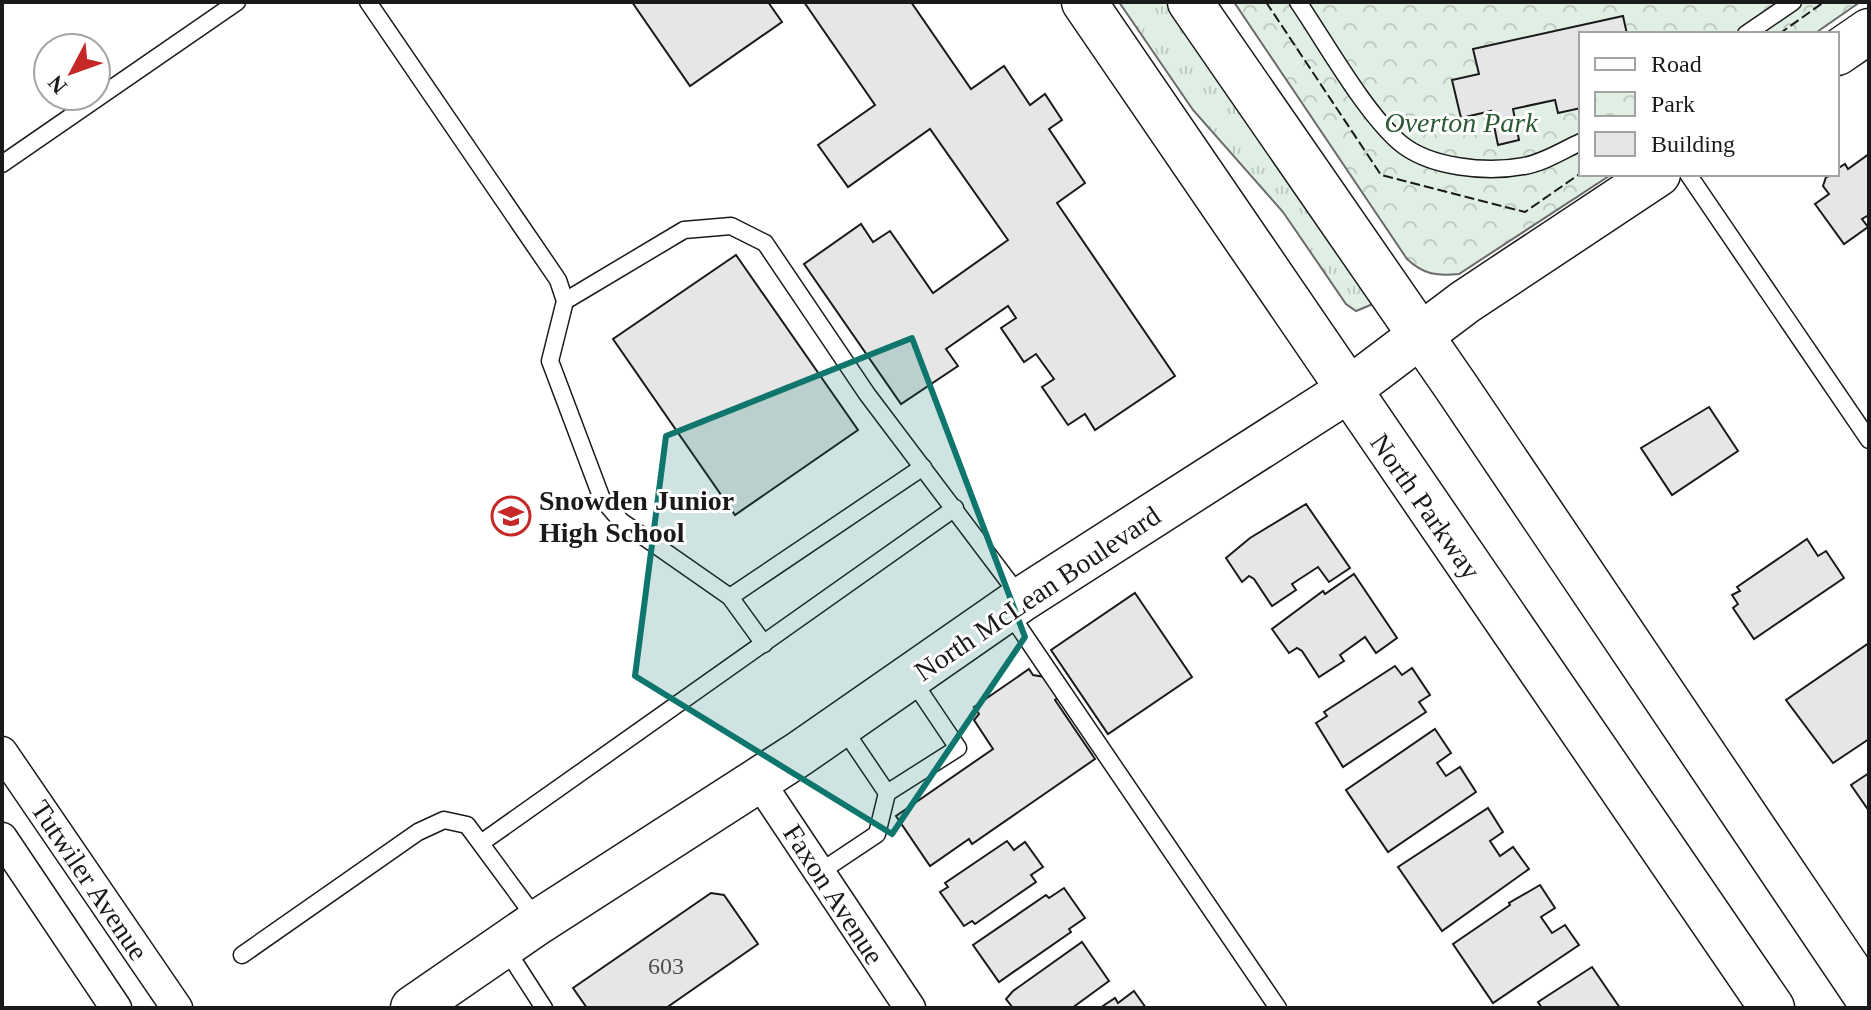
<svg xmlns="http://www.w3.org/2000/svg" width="1871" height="1010" font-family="'Times New Roman',serif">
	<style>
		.grass { fill: url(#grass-tufts); stroke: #6a6a6a; stroke-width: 2 }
		.park { fill: url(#park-crowns); stroke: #6a6a6a; stroke-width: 2 }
		.building { fill: #e6e6e6; stroke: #1a1a1a; stroke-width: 2 }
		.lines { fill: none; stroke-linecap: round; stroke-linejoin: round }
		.lane-casing { stroke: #1a1a1a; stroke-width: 19 }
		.street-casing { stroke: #1a1a1a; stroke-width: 33 }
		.secondary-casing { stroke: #1a1a1a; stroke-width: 47 }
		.primary-casing { stroke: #1a1a1a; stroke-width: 47 }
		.lane { stroke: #fff; stroke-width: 16 }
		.street { stroke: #fff; stroke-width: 30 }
		.secondary { stroke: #fff; stroke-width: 44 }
		.primary { stroke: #fff; stroke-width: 44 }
		.fence { stroke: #1a1a1a; stroke-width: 2; stroke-dasharray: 10 4; stroke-linecap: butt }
		.marked { fill: #0f766e; fill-opacity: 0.2; stroke: #0f766e; stroke-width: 6; stroke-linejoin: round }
		.labels { text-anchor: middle; stroke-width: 6; stroke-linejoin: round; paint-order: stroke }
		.number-label { font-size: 24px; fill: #4d4d4d }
		.park-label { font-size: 28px; font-style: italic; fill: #2b5a34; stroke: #fff }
		.poi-label { font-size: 28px; font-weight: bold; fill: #1a1a1a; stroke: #fff; text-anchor: start }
		.street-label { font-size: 28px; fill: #1a1a1a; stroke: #fff }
	</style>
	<defs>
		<pattern id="grass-tufts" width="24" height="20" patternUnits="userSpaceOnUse" patternTransform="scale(2)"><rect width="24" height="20" fill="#e0efe3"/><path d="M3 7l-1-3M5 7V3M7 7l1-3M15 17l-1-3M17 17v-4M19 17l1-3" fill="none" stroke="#c0ccc2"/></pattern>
		<pattern id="park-crowns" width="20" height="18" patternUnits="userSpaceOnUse" patternTransform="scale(2)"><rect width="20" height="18" fill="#e0efe3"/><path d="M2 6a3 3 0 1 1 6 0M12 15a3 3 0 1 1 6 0" fill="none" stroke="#c0ccc2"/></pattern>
	</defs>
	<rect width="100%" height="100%" fill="#fff"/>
	<polygon class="grass" points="1119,2 1170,2 1373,304 1356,311 1346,304 1283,212 1193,110"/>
	<path class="park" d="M1234,2H1860L1814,34H1581V174H1612L1459,274C1437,276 1424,275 1407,259Z"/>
	<g class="building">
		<polygon points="632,2 768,2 782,22 690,86"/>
		<polygon points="804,2 911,2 971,89 1004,66 1030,105 1045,94 1062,120 1049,129 1085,183 1057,203 1175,376 1095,430 1085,414 1068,425 1042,387 1054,379 1036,354 1024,362 1001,328 1016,318 1008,306 946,349 958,366 901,404 804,264 861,224 873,242 890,231 933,293 1008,240 930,129 848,187 818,145 875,105"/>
		<polygon points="1623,16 1627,34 1581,34 1581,108 1558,113 1555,100 1513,109 1519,140 1498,145 1491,111 1461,118 1452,80 1479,74 1473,49"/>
		<polygon points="1869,154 1869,219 1867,216 1862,219 1868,227 1844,244 1815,204 1829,194 1823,186 1826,177 1837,174 1837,169 1845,164 1848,169"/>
		<polygon points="736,255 858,430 735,515 613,339"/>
		<polygon points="1709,407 1738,451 1672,495 1641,448"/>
		<polygon points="1306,504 1350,568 1329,582 1318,567 1292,584 1296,590 1272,606 1254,579 1249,576 1242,582 1226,558 1250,538"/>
		<polygon points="1807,539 1818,556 1826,551 1844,578 1754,639 1733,608 1738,604 1732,595 1740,591 1737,587"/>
		<polygon points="1354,574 1397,638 1376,653 1365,637 1340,655 1344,661 1319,677 1302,651 1297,648 1289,653 1272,629 1323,591 1325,594"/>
		<polygon points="1135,593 1192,677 1108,734 1051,650"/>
		<polygon points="1869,643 1869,739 1833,763 1786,700"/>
		<polygon points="1395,666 1402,675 1412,668 1430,695 1419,702 1426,712 1343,767 1316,723 1327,716 1324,712"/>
		<polygon points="1029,669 1033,675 1045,677 1059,697 1055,700 1095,759 972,844 969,839 930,866 896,816 993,749 974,720 979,714 974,707"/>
		<polygon points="1435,729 1451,753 1437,763 1446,776 1460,767 1476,792 1388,852 1346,790"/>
		<polygon points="1869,773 1869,811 1851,785"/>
		<polygon points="1488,808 1503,832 1490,841 1500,856 1513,847 1529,869 1442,931 1398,867"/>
		<polygon points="1007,841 1014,850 1025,842 1043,867 1031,875 1036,882 975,924 972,921 964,926 940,892 948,887 945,883"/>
		<polygon points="1540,885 1555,908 1541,917 1552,933 1565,925 1579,945 1493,1003 1453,944 1510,905 1509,903"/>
		<polygon points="1064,888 1085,918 1069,929 1071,932 999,982 973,945 1046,895 1049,898"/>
		<polygon points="711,893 724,895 758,944 666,1008 587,1008 573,988"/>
		<polygon points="1082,942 1109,981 1072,1008 1013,1008 1006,999 1013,991"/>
		<polygon points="1592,967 1620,1008 1542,1008 1538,1002"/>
		<polygon points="1134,991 1146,1008 1100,1008 1115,998 1118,1003"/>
	</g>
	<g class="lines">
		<defs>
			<g id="lane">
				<polyline points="368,2 558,280 565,301 550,361 602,499 621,521 730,597 764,644"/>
				<path d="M1298,2C1326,43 1363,110 1399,142C1429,168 1487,173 1524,166C1543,163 1563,150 1581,142"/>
				<polyline points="1746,34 1793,2"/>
				<polyline points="2,164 237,2"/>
				<polyline points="1688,174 1869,440"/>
				<polyline points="565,301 684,230 731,226 765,243 867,394 1021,598"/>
				<polyline points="730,597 923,467"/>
				<polyline points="1008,611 1278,1008"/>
				<polyline points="841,725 887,793"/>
				<polyline points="481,843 955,508"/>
				<polyline points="820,872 877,834 887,793 958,748 911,678"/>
				<polyline points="504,946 544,1008"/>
				<polyline points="242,955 418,832 444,820 467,825 537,920"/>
			</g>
			<g id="street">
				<polyline points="2,752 177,1008"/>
				<polyline points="758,780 910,1008"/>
				<polyline points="2,838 116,1008"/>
			</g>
			<g id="secondary">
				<polyline points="1837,53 1869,31"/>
				<polyline points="413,1008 538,922 799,754 1022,599 1347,391 1465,302 1658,174"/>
			</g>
			<g id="primary">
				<polyline points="1084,2 1772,1008"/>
				<polyline points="1190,2 1457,388 1869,1000"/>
			</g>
		</defs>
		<use href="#lane" class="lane-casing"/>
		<use href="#street" class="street-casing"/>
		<use href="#secondary" class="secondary-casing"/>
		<use href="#primary" class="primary-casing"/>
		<use href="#lane" class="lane"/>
		<use href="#street" class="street"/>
		<use href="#secondary" class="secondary"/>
		<use href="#primary" class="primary"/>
		<g class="fence">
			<polyline points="1266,2 1381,175 1525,212 1581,173"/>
			<polyline points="1779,34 1824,2"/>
		</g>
	</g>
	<path class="marked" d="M912,338L1025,637L892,834L635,676L666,436Z"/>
	<defs>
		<symbol id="school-ring" viewBox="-11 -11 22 22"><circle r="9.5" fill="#fff" stroke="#c62828" stroke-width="1.5"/><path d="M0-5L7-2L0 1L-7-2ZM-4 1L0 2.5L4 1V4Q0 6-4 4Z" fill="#c62828"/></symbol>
	</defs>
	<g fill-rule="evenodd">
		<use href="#school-ring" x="489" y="494" width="44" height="44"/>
	</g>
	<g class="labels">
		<g class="number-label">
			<text x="666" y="974">603</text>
		</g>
		<g class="park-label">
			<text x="1461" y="132">Overton Park</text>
		</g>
		<g class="poi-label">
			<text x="539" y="510">Snowden Junior<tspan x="539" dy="32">High School</tspan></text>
		</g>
		<g class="street-label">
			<text transform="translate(1426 506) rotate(55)" y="10">North Parkway</text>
			<text transform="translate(1037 593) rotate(-34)" y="10">North McLean Boulevard</text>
			<text transform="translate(90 880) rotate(56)" y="10">Tutwiler Avenue</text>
			<text transform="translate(834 894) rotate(57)" y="10">Faxon Avenue</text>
		</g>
	</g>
	<rect width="1871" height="1010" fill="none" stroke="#1a1a1a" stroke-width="8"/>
	<rect x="1579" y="32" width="260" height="144" fill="#ffffff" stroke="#a3a3a3" stroke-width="2"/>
	<rect x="1595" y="58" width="40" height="12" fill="#ffffff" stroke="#a3a3a3" stroke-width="2"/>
	<text x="1651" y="72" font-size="24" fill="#1a1a1a">Road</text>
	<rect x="1595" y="92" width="40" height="24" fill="url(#park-crowns)" stroke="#a3a3a3" stroke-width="2"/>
	<text x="1651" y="112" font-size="24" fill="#1a1a1a">Park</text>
	<rect x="1595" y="132" width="40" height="24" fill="#e6e6e6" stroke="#a3a3a3" stroke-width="2"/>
	<text x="1651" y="152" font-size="24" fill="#1a1a1a">Building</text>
	<g transform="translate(72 72) rotate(229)"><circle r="38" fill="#ffffff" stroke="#a3a3a3" stroke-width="2"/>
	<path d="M0-6L14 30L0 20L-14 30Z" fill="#c62828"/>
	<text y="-12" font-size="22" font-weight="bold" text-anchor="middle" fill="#1a1a1a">N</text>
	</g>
</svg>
